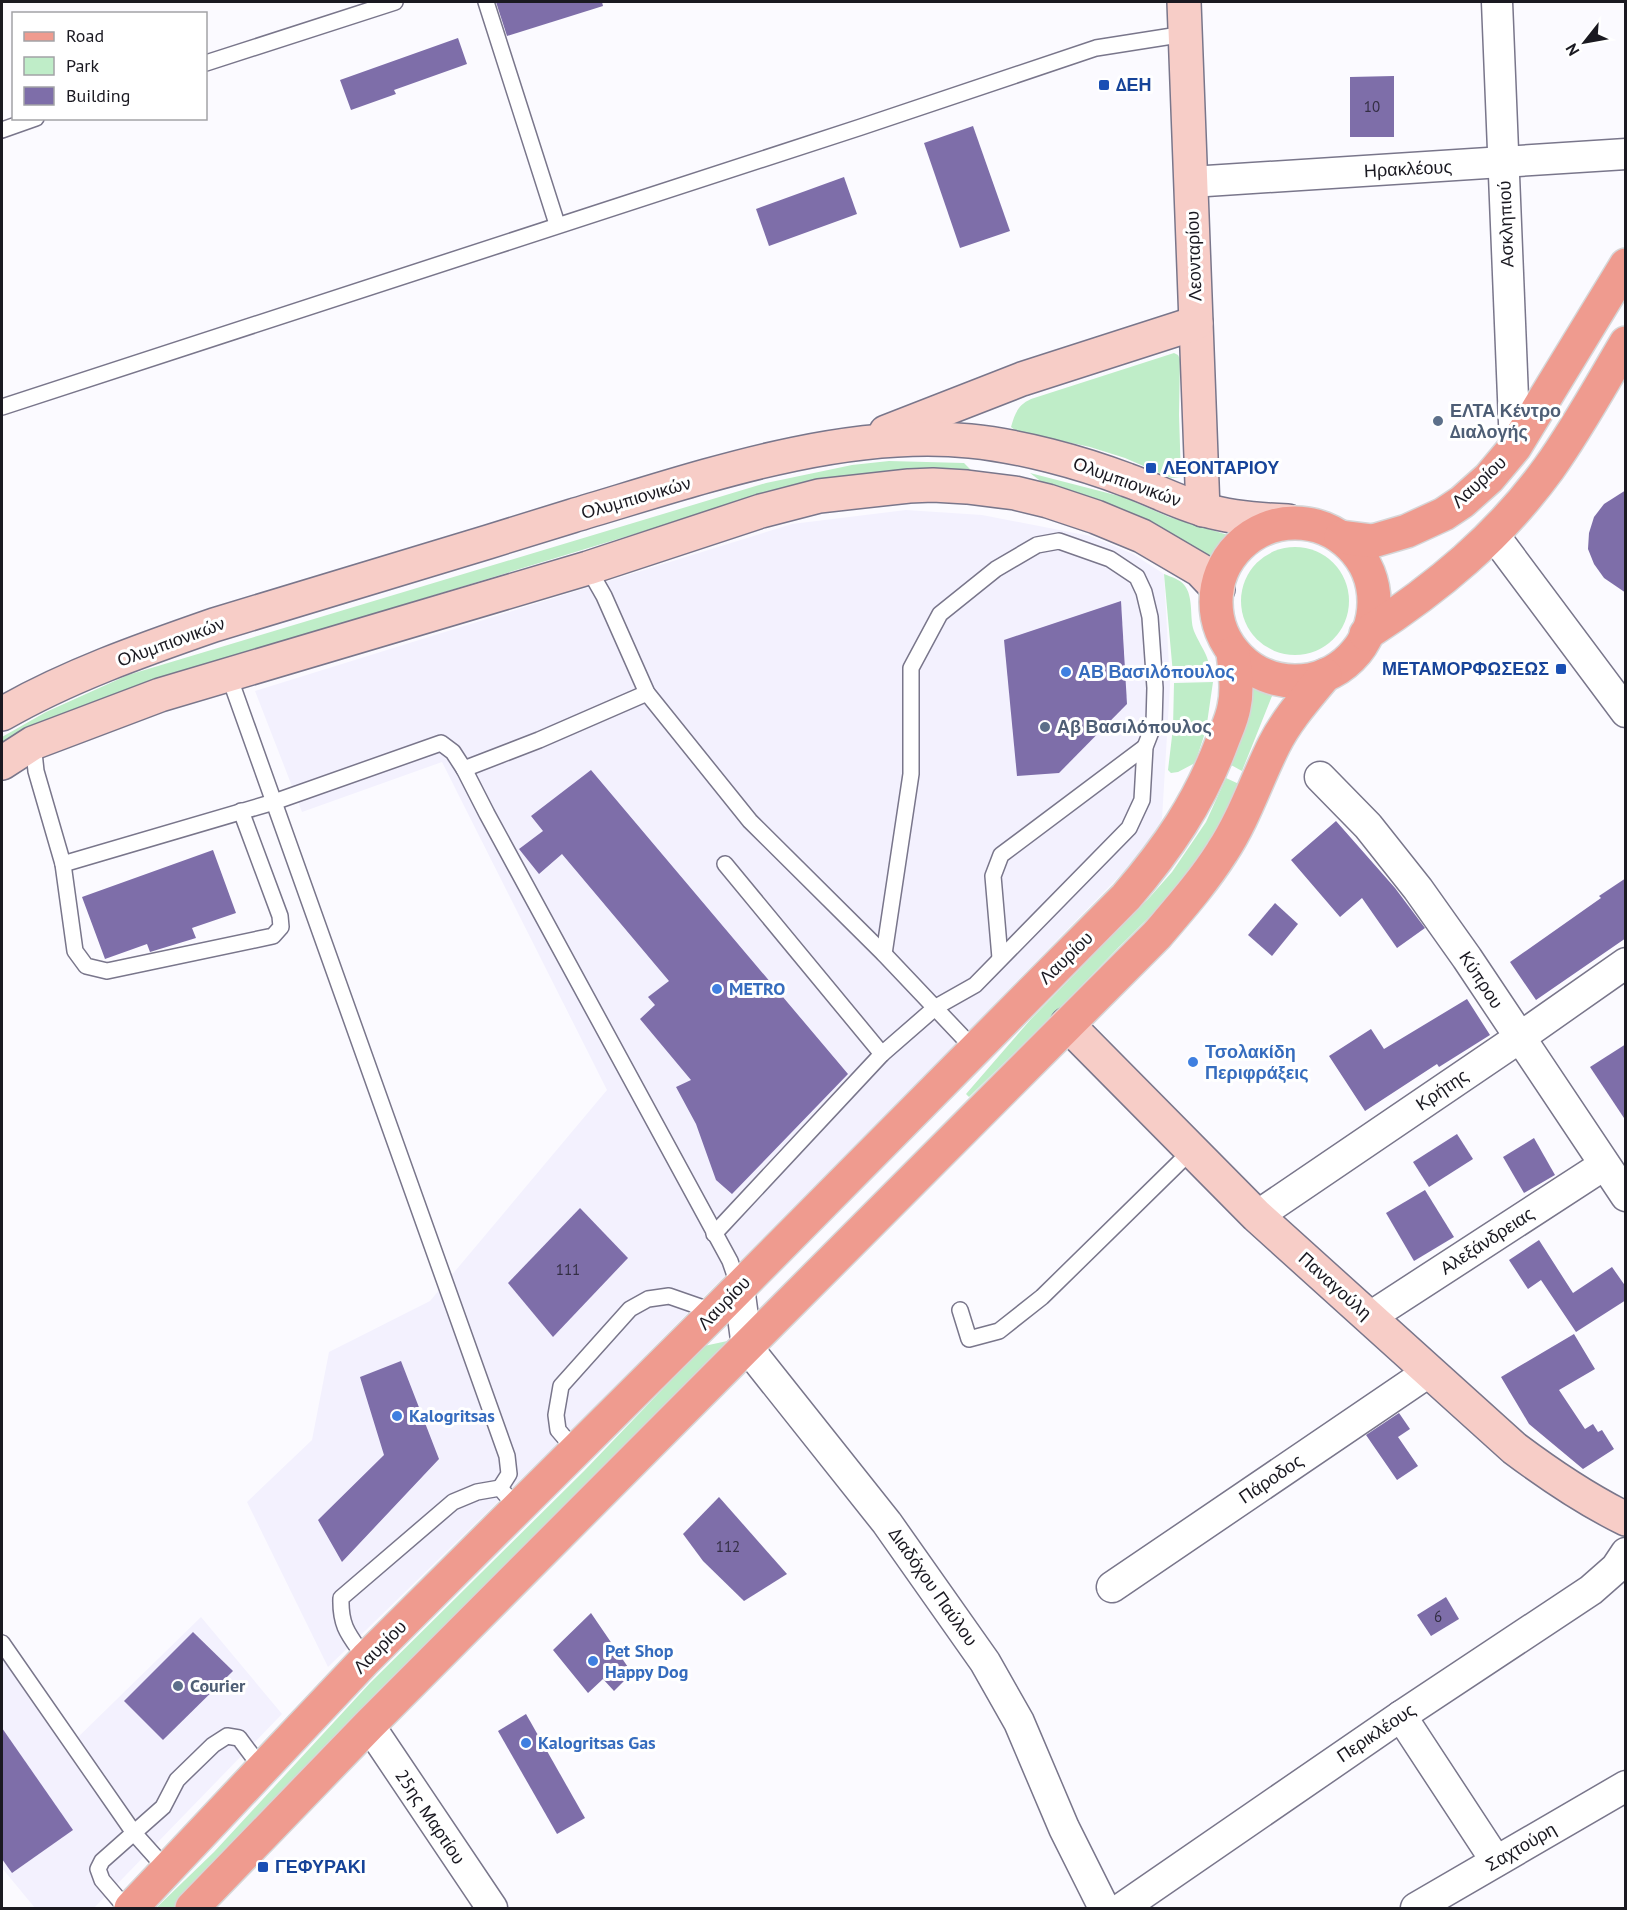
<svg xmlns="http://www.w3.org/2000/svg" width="1627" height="1910" font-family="'PT Sans',sans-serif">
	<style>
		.built { fill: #f3f1fe }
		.green { fill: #bfedc8 }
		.building { fill: #7e6ea9 }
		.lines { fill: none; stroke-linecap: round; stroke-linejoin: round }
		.lane-casing { stroke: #79768b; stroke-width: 18 }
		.street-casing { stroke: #79768b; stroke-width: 33 }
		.secondary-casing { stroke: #79768b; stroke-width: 36 }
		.primary-casing { stroke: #d6d6d7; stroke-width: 36 }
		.lane { stroke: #fff; stroke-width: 15 }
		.street { stroke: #fff; stroke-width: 30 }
		.secondary { stroke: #f7cdc7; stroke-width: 33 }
		.primary { stroke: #ef9b8f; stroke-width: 33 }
		.transit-dot { fill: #1a4fb4; stroke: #fff; stroke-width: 2 }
		.service-dot { fill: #5c6f8a; stroke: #fff; stroke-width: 2 }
		.shop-dot { fill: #3f7fe0; stroke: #fff; stroke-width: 2 }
		.labels { text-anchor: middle; stroke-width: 6; stroke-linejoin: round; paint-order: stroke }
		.number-label { font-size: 15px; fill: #332e43 }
		.transit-label { font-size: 18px; font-weight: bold; fill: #164399; stroke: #fff; text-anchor: start }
		.street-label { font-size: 18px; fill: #1a1921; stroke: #fff }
		.service-label { font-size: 18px; font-weight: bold; fill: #4e5e75; stroke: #fff; text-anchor: start }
		.shop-label { font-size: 18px; font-weight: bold; fill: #366cbe; stroke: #fff; text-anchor: start }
	</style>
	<rect width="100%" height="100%" fill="#fbfaff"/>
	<g class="built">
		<polygon points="906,510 982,515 1090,536 1133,554 1164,574 1170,685 1162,819 1143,852 934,1066 554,1447 328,1667 247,1502 312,1440 329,1352 430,1301 607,1090 442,762 302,812 255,691 792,524"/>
		<polygon points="201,1617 282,1714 94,1908 35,1908 2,1868 2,1639 73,1742"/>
	</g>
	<g class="green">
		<path d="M1174,353L1178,355L1180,359L1179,415L1181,477L1171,478L1125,458L1090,447L1016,431L1011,427C1015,413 1018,405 1031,399Z"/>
		<polygon points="889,461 964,463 974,473 769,493 133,687 90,704 2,748 2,737 46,712 128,675 766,483 852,465"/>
		<polygon points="1030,473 1123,497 1169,517 1228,535 1211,559 1167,531 1120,509 1047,486"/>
		<circle cx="1295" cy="601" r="54"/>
		<path d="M1164,574C1171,577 1180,579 1185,586C1193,597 1190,615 1193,628C1197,642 1212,658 1209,672L1173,674Z"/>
		<polygon points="1213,682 1206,730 1195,763 1178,772 1171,773 1168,770 1173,728 1174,683"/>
		<polygon points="1253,689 1272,696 1242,771 1231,765"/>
		<path d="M1226,778L1239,784C1227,809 1216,834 1201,857C1178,891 1147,919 1118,948C1069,999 1020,1048 969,1097L966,1094L1031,1019L1149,898L1172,872L1206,822Z"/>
		<polygon points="732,1340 378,1691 297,1782 223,1861 173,1908 156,1908 214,1852 370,1683 584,1471 704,1346"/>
	</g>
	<g class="building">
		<polygon points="496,2 602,2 603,6 507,36"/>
		<polygon points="458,38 467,64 394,90 396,94 351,110 340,80"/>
		<polygon points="1394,76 1394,137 1350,137 1350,77"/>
		<polygon points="973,126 1010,231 960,248 924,143"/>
		<polygon points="844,177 857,214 769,246 756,209"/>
		<polygon points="1626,490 1626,593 1604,578 1594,564 1588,549 1589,533 1594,517 1604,504"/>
		<polygon points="1121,601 1127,704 1059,773 1017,776 1004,640"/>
		<polygon points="591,770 848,1074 732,1194 716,1180 696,1124 676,1087 691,1080 640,1019 655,1005 648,997 669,981 562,854 539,874 519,849 543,831 531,816"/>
		<polygon points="1336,821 1395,888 1425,928 1397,948 1362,898 1340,917 1291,860"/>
		<polygon points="213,850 236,913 192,928 196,938 150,952 147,944 105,959 82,897"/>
		<polygon points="1626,878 1626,938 1536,1000 1510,962 1601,898 1599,896"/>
		<polygon points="1275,903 1298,924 1272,956 1248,935"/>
		<polygon points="1467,999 1490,1035 1439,1067 1437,1064 1365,1111 1329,1056 1371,1029 1384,1049"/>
		<polygon points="1626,1044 1626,1121 1590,1067"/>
		<polygon points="1457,1134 1473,1159 1429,1187 1413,1162"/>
		<polygon points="1534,1138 1555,1175 1524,1193 1503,1157"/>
		<polygon points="1425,1190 1454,1237 1414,1261 1386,1213"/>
		<polygon points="580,1208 628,1258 553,1337 508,1283"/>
		<polygon points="1539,1240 1573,1293 1612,1267 1626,1287 1626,1300 1576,1332 1541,1280 1528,1289 1509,1260"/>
		<polygon points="1574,1334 1595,1369 1559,1390 1585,1429 1593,1424 1598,1432 1602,1430 1614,1449 1583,1469 1529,1424 1501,1377"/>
		<polygon points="401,1361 439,1459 342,1562 318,1520 384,1455 360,1377"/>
		<polygon points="1399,1413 1410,1429 1398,1437 1418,1466 1397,1480 1366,1435"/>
		<polygon points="719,1497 787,1574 744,1601 703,1561 683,1534"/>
		<polygon points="1446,1597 1459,1619 1431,1636 1417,1615"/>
		<polygon points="591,1613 632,1673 614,1691 603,1679 588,1693 553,1650"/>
		<polygon points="193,1632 233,1671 163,1740 124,1701"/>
		<polygon points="526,1714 585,1818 557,1834 498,1731"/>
		<polygon points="2,1728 73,1830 12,1873 2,1859"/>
	</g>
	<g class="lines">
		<defs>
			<g id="lane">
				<polyline points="486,2 557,224"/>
				<polyline points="206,63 395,2"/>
				<polyline points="2,130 36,118"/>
				<polyline points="2,407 861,127 1096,48 1185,34"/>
				<polyline points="588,568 604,596 647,693 750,821 884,954 975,1050"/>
				<polyline points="229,676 507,1456 509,1474 500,1488"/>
				<polyline points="33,743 36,771 63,864 274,802 441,743 453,752 464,769 539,740 647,693"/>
				<polyline points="464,769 487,814 730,1261 739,1287"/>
				<polyline points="63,864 75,951 86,966 107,971 273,936 281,927 280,916 241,811"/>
				<polyline points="725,864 882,1054"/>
				<polyline points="1000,958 993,876 1001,855 1145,747"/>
				<polyline points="714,1234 882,1054 936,1007 975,985 1129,828 1142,800 1145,747 1154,724 1155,688 1150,617 1144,592 1137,577 1110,559 1059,541 1037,545 996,569 940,614 911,668 911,774 884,954"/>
				<polyline points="960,1310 969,1339 999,1331 1042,1297 1192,1150"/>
				<polyline points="576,1451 558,1430 556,1415 561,1386 630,1309 648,1299 669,1296 715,1312"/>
				<polyline points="2,1643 134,1833 168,1871"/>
				<path d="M366,1659C350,1636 340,1628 341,1598L453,1502L477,1492L500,1488L506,1495"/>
				<polyline points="126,1908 102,1880 98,1869 102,1861 163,1807 177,1780 213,1745 227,1736 239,1738 263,1770"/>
			</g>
			<g id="street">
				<polyline points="1497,2 1515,447"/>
				<polyline points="1191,182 1626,154"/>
				<polyline points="1493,534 1626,712"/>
				<polyline points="1320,777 1368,826 1418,889 1467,958 1626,1196"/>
				<polyline points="1257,1216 1519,1038 1626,963"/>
				<polyline points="739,1287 747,1347 887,1523 985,1662 1019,1722 1064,1828 1104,1908"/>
				<polyline points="1370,1317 1604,1165"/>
				<polyline points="1112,1587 1430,1371"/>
				<polyline points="1401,1716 1496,1861"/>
				<polyline points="369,1725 492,1908"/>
				<polyline points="1122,1908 1401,1716 1591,1590 1616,1568 1626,1553"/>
				<polyline points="1416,1908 1626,1786"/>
			</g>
			<g id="secondary">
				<polyline points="1184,2 1203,510"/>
				<polyline points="886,432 1022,379 1196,323"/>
				<path d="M2,714C68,676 142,650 214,625C334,589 453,553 572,516C697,479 839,428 970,441C1020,446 1080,462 1127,480C1153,489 1178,503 1205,510C1232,518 1259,520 1288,521"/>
				<polyline points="2,763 33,743 160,695 588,568 761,511 819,496 909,486 933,485 967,487 1015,493 1048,501 1096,517 1142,536 1200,570 1218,589"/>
				<path d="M1067,1024L1257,1216L1514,1448C1550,1475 1585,1499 1626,1519"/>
			</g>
			<g id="primary">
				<circle cx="1295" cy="602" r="79"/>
				<polyline points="1341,537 1373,541 1407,531 1444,514 1462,502 1489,478 1515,447 1626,265"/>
				<path d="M1366,634C1437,588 1499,537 1549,468C1577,429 1601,385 1626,343"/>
				<path d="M131,1908L366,1659L715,1312L1126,897C1168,848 1199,803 1222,742C1226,731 1232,719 1234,707C1238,689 1235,671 1233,653"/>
				<path d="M192,1908L369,1725L1157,935C1180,908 1203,882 1222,852C1244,819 1256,781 1274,745C1287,719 1307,697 1325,675"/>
			</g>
		</defs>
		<use href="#lane" class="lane-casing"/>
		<use href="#street" class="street-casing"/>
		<use href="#secondary" class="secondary-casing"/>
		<use href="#primary" class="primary-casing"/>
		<use href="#lane" class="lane"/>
		<use href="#street" class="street"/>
		<use href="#secondary" class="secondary"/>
		<use href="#primary" class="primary"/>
	</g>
	<g class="transit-dot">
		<rect x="1098" y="79" width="12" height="12" rx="3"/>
		<rect x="1145" y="462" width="12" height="12" rx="3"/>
		<rect x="1555" y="663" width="12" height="12" rx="3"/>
		<rect x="257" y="1861" width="12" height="12" rx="3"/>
	</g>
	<g class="service-dot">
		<circle cx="1438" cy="421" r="6"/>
		<circle cx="1045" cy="727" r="6"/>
		<circle cx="178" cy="1686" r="6"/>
	</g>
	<g class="shop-dot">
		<circle cx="1066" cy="672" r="6"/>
		<circle cx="717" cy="989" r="6"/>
		<circle cx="1193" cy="1062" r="6"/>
		<circle cx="397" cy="1416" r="6"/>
		<circle cx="593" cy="1661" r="6"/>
		<circle cx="526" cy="1743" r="6"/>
	</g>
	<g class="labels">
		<g class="number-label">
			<text x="1372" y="112">10</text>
			<text x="568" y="1275">111</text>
			<text x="728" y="1552">112</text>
			<text x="1438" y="1622">6</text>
		</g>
		<g class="transit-label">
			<text x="1116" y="91">ΔΕΗ</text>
			<text x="1163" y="474">ΛΕΟΝΤΑΡΙΟΥ</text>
			<text x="1549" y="675" text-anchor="end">ΜΕΤΑΜΟΡΦΩΣΕΩΣ</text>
			<text x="275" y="1873">ΓΕΦΥΡΑΚΙ</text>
		</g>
		<g class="street-label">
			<text transform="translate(1408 169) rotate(-3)" y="6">Ηρακλέους</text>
			<text transform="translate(1506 224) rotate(-92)" y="6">Ασκληπιού</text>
			<text transform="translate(1194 256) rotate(-92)" y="6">Λεονταρίου</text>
			<text transform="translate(1127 482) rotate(20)" y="6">Ολυμπιονικών</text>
			<text transform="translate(1479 482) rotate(-43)" y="6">Λαυρίου</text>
			<text transform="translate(636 498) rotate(-16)" y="6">Ολυμπιονικών</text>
			<text transform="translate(171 642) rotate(-20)" y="6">Ολυμπιονικών</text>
			<text transform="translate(1066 958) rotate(-44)" y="6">Λαυρίου</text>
			<text transform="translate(1481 980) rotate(57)" y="6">Κύπρου</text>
			<text transform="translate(1442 1090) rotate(-34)" y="6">Κρήτης</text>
			<text transform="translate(1487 1241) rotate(-33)" y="6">Αλεξάνδρειας</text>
			<text transform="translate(1335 1286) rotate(42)" y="6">Παναγούλη</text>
			<text transform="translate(724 1303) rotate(-46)" y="6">Λαυρίου</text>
			<text transform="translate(1271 1479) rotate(-34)" y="6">Πάροδος</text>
			<text transform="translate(933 1587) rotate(55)" y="6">Διαδόχου Παύλου</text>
			<text transform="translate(380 1647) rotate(-45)" y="6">Λαυρίου</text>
			<text transform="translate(1376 1733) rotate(-34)" y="6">Περικλέους</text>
			<text transform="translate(430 1817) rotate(56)" y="6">25ης Μαρτίου</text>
			<text transform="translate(1521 1847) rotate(-30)" y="6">Σαχτούρη</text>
		</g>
		<g class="service-label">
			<text x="1450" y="417">ΕΛΤΑ Κέντρο<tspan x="1450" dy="21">Διαλογής</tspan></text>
			<text x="1057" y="733">Αβ Βασιλόπουλος</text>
			<text x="190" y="1692">Courier</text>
		</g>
		<g class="shop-label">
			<text x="1078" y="678">ΑΒ Βασιλόπουλος</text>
			<text x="729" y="995">METRO</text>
			<text x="1205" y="1058">Τσολακίδη<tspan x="1205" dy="21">Περιφράξεις</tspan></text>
			<text x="409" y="1422">Kalogritsas</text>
			<text x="605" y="1657">Pet Shop<tspan x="605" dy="21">Happy Dog</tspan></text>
			<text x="538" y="1749">Kalogritsas Gas</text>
		</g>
	</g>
	<rect width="1627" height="1910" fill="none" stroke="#1a1921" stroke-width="6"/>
	<rect x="12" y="12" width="195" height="108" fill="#ffffff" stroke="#a3a3a6" stroke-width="1.5"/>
	<rect x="24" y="32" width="30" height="9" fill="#ef9b8f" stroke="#a3a3a6" stroke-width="1.5"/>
	<text x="66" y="42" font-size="18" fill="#1a1921">Road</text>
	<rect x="24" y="57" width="30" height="18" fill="#bfedc8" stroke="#a3a3a6" stroke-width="1.5"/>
	<text x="66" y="72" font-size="18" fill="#1a1921">Park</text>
	<rect x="24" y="87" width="30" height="18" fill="#7e6ea9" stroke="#a3a3a6" stroke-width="1.5"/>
	<text x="66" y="102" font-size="18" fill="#1a1921">Building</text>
	<g transform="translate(1585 42) rotate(239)" stroke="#ffffff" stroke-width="4.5" paint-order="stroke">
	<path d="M0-4.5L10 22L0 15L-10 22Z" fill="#1a1921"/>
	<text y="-9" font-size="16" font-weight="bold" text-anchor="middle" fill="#1a1921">N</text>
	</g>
</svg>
